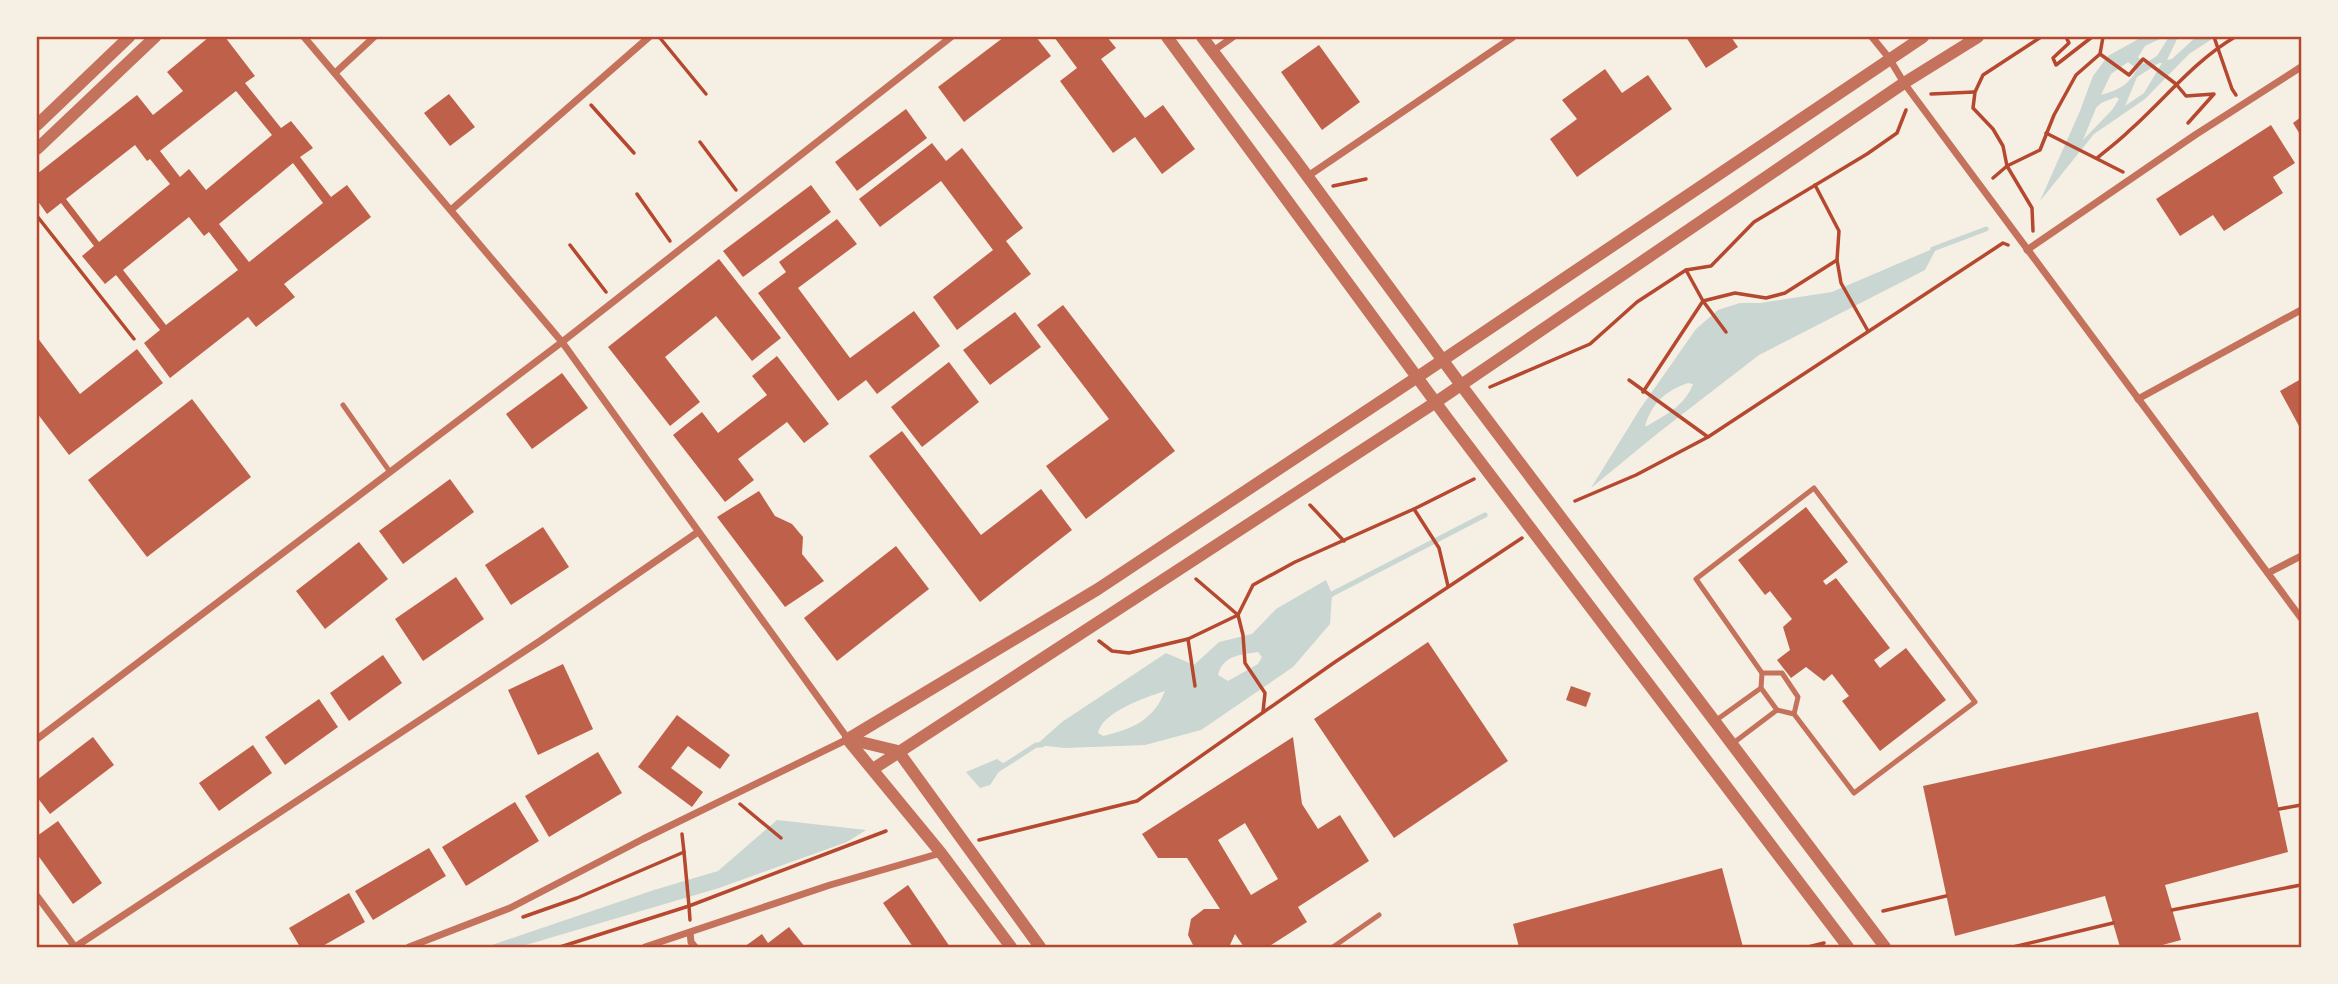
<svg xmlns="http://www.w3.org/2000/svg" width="2338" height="984" font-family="Ubuntu,sans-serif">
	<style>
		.water { fill: #c9d6d2; fill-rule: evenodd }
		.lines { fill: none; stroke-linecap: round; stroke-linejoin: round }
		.stream { stroke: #c9d6d2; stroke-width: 5 }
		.building { fill: #bf614a; fill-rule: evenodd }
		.path { stroke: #b5482f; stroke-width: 3.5 }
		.service { stroke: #c5725c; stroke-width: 5 }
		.minor { stroke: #c5725c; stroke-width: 7 }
		.tertiary { stroke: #c5725c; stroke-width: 12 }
		.neatline { fill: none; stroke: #b5482f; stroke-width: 2.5 }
	</style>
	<rect width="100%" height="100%" fill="#f6efe4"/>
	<g class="water">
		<path d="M2142,37H2164L2145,46L2138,57L2144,64L2157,56L2169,37H2178L2167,60L2172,59L2196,37H2215L2189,54L2145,99L2094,134L2040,201L2080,111L2093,76L2108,56ZM2128,62L2137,69C2128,86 2118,90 2101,95L2111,74ZM2159,63H2162L2144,93L2125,106L2137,77ZM2116,97L2119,99L2112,110L2083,140L2096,108L2101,103Z"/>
		<path d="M1937,247L1925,270L1759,355L1658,433L1591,488L1640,409L1696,329L1718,310L1740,303H1760L1832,292ZM1688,383L1693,384C1685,406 1665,415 1647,426H1645C1652,403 1665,391 1688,383Z"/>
		<path d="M1326,580L1332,594L1330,624L1293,667L1201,730L1145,745L1065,748L1036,745L1062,722L1166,653L1194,665L1219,642L1252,634L1276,609ZM1258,652L1262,657L1258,664L1228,681L1218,675C1223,655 1240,655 1258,652ZM1165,691C1153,721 1132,729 1103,736L1098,733C1102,712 1146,697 1165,691Z"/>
		<polygon points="997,759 1004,764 990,785 980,788 966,772"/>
		<polygon points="777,820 866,830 847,842 719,888 519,947 486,947 654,890 718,871"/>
	</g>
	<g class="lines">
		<g class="stream">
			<polyline points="1933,249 1986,229"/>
			<polyline points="1327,599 1332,594 1485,515"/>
			<polyline points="999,769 1036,745 1042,745"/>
		</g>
	</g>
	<g class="building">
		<path d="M209,37H225L255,76L245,83L281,128L291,121L313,148L300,157L331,197L347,185L371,217L284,284L295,297L256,327L248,317L170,378L144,343L160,330L116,275L105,284L82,256L94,246L61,203L47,214L37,200V174L137,95L153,115L183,91L167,72ZM236,91L272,135L206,190L189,169L180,177L160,151ZM135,145L147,161L150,159L170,184L99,242L66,199ZM293,163L323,203L249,262L219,224ZM189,217L204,236L209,232L238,270L166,325L123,270Z"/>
		<polygon points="1004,37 1036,37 1051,56 964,122 938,87"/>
		<polygon points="1054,37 1107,37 1116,48 1101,59 1145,118 1163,105 1195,149 1162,174 1135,137 1113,153 1060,81 1077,68"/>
		<polygon points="1686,37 1731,37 1738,47 1706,68"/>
		<polygon points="1319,45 1360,102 1322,130 1281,72"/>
		<polygon points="1605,69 1622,93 1648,75 1672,109 1577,177 1550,139 1577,119 1562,100"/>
		<polygon points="449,94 475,127 450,146 424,113"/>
		<polygon points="906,109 927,138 857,191 835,162"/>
		<polygon points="2301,117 2301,136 2293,123"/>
		<polygon points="2271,125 2295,163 2273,177 2283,193 2224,231 2213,215 2180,236 2156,199"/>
		<polygon points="932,143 946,161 962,148 1023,228 1006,241 1031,274 957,330 933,297 993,250 941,181 880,227 859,199"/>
		<polygon points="811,185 831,212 743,277 723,251"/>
		<polygon points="837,219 857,244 798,288 850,358 914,311 940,346 877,394 866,380 838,401 758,293 786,272 779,262"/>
		<polygon points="719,259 781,338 752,361 716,316 665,357 700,402 670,426 608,347"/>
		<polygon points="1063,305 1175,451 1086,519 1046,466 1109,419 1037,325"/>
		<polygon points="1015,312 1041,347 990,385 963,350"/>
		<polygon points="37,337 80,394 137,349 163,383 69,455 37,413"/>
		<polygon points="777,356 829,424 804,443 787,422 738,459 754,480 725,502 673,435 702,412 718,433 767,395 752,376"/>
		<polygon points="949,362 979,402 922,447 891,407"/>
		<polygon points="562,373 588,408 532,449 506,414"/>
		<polygon points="2301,379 2301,425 2299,426 2280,391"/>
		<polygon points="192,399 251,477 147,557 88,480"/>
		<polygon points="902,431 981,535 1041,489 1072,530 980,602 869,456"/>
		<polygon points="450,479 474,512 403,564 379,531"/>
		<polygon points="759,491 775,516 792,524 803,537 802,554 824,581 785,607 717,517"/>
		<polygon points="1806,507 1848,562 1823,581 1826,585 1836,578 1890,648 1874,660 1880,668 1906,648 1946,700 1880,751 1842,701 1849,696 1832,674 1824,681 1806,667 1791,678 1777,660 1790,650 1783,627 1792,619 1770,591 1765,595 1738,560"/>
		<polygon points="543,527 569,567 511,605 485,565"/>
		<polygon points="359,542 388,579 325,629 296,591"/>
		<polygon points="896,546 929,589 837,661 804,618"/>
		<polygon points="456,577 484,619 423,661 395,619"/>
		<polygon points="1428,642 1508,761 1394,838 1314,719"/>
		<polygon points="383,655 402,683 349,721 330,693"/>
		<polygon points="563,664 593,729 538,755 508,690"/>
		<polygon points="1571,686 1591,693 1586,707 1566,700"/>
		<polygon points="319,699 338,727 285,765 265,737"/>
		<polygon points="2258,712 2288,852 2165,885 2181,940 2155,947 2120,947 2105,896 1955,936 1923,786"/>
		<polygon points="677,715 730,755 720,769 688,746 671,768 703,792 692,807 638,767"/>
		<polygon points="93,737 114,765 50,814 37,797 37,780"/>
		<path d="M1293,737L1302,804L1318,829L1340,815L1369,861L1298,907L1307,922L1268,947H1244L1235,934L1229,947H1194L1188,935L1191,919L1204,909H1220L1187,858H1158L1142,834ZM1245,823L1278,879L1251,895L1218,840Z"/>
		<polygon points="253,745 272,773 219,811 199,783"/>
		<polygon points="598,752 622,793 549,837 525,796"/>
		<polygon points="515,802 539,841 466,886 442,847"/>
		<polygon points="58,821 102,883 73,904 37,854 37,836"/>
		<polygon points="429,848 446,876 373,920 355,891"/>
		<polygon points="1722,868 1743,947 1519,947 1513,924"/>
		<polygon points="908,885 950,947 913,947 883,903"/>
		<polygon points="349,893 365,922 321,947 300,947 289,928"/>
		<polygon points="789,927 805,947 744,947 762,934 768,943"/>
	</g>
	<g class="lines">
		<g class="path">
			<polyline points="2066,37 2069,43 2053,58 2056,65 2092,37"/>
			<polyline points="2214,37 2232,89 2236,95"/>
			<polyline points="660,38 706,94"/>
			<polyline points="2100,54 2129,75 2143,59 2176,84 2186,96 2214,94 2188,123"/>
			<polyline points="1931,94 1974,92"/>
			<polyline points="591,105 634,153"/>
			<polyline points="2046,133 2123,172"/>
			<polyline points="700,142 736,190"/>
			<path d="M2097,158C2108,149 2120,140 2130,130C2165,99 2194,61 2235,37"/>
			<polyline points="1993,178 2007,166 2040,150 2054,115 2076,75 2100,54 2103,37"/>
			<polyline points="1815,185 1839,231 1837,260 1841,283 1868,331"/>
			<polyline points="1333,186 1366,179"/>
			<polyline points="637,194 670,241"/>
			<polyline points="37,216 134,339"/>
			<polyline points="2033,231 2032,208 2007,166 2003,146 1993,129 1973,108 1975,92 1983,75 2041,37"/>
			<polyline points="570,245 606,292"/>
			<polyline points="1686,270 1703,301 1726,332"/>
			<polyline points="1629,380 1708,437"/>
			<polyline points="1490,387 1590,344 1637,302 1686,270 1711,266 1754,222 1867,154 1897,133 1906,110"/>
			<polyline points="1643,392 1703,301 1735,293 1766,298 1785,293 1837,260"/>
			<polyline points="1575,501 1636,475 1708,437 2003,243 2008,245"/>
			<polyline points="1310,505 1344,541"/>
			<polyline points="1414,509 1439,548 1448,586"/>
			<polyline points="1196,579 1238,615 1243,635 1245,663 1265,693 1263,712"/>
			<polyline points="1188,639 1195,686"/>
			<polyline points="1099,641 1112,651 1129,653 1188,639 1238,615 1253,585 1295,562 1414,509 1474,479"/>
			<polyline points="740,804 781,838"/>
			<polyline points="2279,809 2301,805"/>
			<polyline points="979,840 1137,801 1335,662 1522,538"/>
			<polyline points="2172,910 2301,885"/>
			<polyline points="1883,911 1946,896"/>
			<polyline points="523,917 577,898 684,852 682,834"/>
			<polyline points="690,920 689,906 886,831"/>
			<polyline points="560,947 689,906 684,852"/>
			<polyline points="1808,947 1824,943"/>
			<polyline points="2013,947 2113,923"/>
		</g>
		<g class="service">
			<polyline points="343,405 390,472"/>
			<polygon points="1814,488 1975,702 1854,793 1794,714 1777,710 1761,688 1762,673 1696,579"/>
			<polyline points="1762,673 1782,673 1798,697 1794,714"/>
			<polyline points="1715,721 1761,688"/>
			<polyline points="1732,744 1777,710"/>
			<polyline points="1333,947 1379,915"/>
		</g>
		<g class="minor">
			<polyline points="304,37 562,342 848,739 643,839 510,908 409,947"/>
			<polyline points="1872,37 1889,58 1904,83 2301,618"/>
			<polyline points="1213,51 1233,37"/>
			<polyline points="335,73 374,37"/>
			<polyline points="1308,176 1513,37"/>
			<polyline points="451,210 649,37"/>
			<polyline points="2027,250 2195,135 2301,67"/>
			<polyline points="2138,399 2301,310"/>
			<polyline points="2268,573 2301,556"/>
			<polyline points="37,739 562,342 951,37"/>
			<polyline points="37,896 75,947"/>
			<polyline points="690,933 691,942 695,947"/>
			<polyline points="75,947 540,641 698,532"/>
			<polyline points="645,947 830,885 941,853"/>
		</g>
		<g class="tertiary">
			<polyline points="1167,37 1447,418 1848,947"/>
			<polyline points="1202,37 1294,158 1461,385 1885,947"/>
			<polyline points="37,125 129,37"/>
			<polyline points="37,149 155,37"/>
			<polyline points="848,739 1098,589 1419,376 1923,37"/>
			<polyline points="848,739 898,751 1040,947"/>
			<polyline points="848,740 941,853 1011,947"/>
			<polyline points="873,769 1436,402 1904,83 1978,37"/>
		</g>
	</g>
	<rect width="2338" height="984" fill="none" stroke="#f6efe4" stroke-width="77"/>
	<rect x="38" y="38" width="2262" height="908" class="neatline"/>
</svg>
